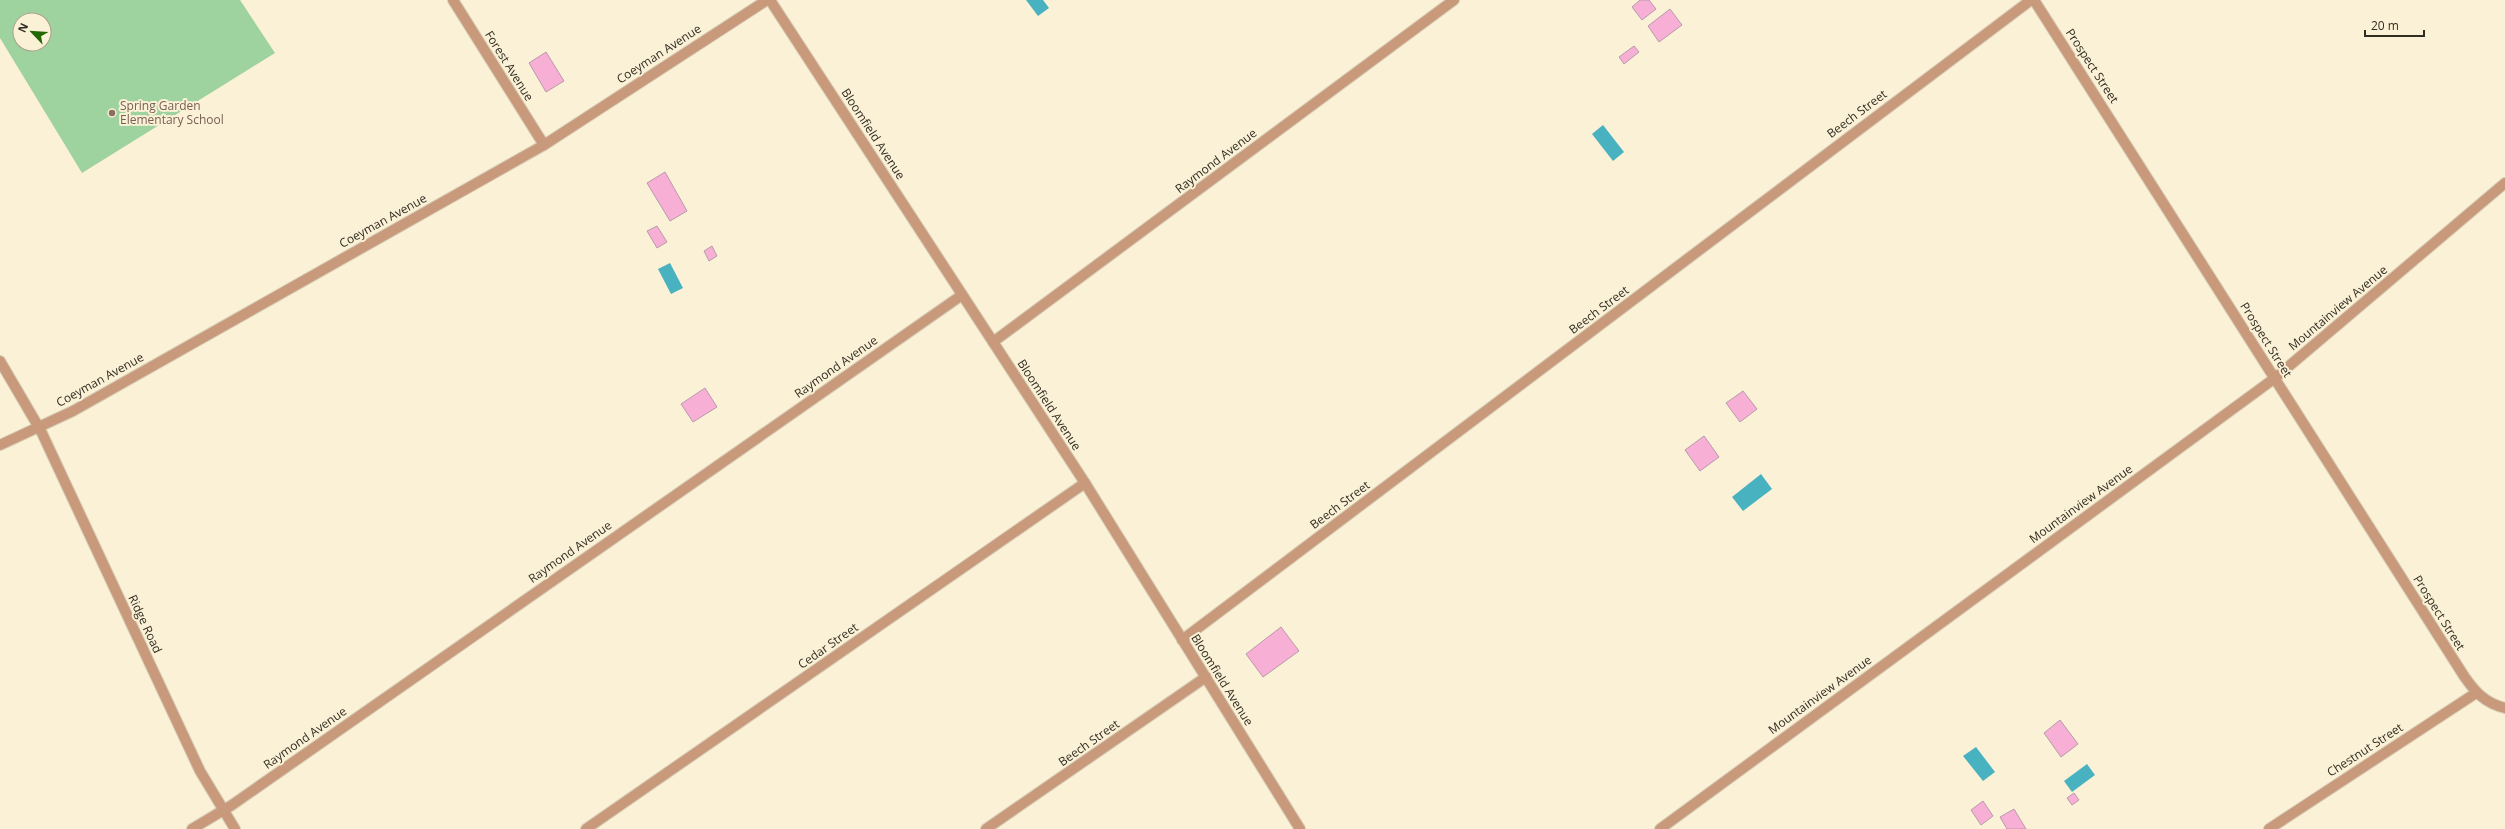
<svg xmlns="http://www.w3.org/2000/svg" width="2505" height="829" font-family="'Open Sans',sans-serif">
	<style>
		.green { fill: #9ed29f; fill-rule: evenodd }
		.water { fill: #49b2c0 }
		.building { fill: #f7afd6; stroke: #b79ba9 }
		.lines { fill: none; stroke-linecap: round; stroke-linejoin: round }
		.minor-casing { stroke: #d6ceb6; stroke-width: 12 }
		.tertiary-casing { stroke: #d6ceb6; stroke-width: 12 }
		.minor { stroke: #c9997c; stroke-width: 10 }
		.tertiary { stroke: #c9997c; stroke-width: 10 }
		.education-dot { fill: #8d6e63; stroke: #fbf1d6; stroke-width: 1.5 }
		.labels { text-anchor: middle; stroke-width: 4; stroke-linejoin: round; paint-order: stroke }
		.street-label { font-size: 12px; fill: #302c22; stroke: #fbf1d6 }
		.education-label { font-size: 12px; fill: #785e54; stroke: #fbf1d6; text-anchor: start }
	</style>
	<rect width="100%" height="100%" fill="#fbf1d6"/>
	<path class="green" d="M0,0H240L275,53L82,173L0,38ZM20,20H44V44H20Z"/>
	<g class="water">
		<polygon points="1026,0 1043,0 1049,8 1038,16"/>
		<polygon points="1603,125 1624,152 1613,161 1592,134"/>
		<polygon points="670,263 683,288 671,294 658,269"/>
		<polygon points="1761,474 1772,489 1743,511 1732,497"/>
		<polygon points="1976,747 1995,772 1983,781 1963,756"/>
		<polygon points="2087,764 2095,775 2072,792 2064,781"/>
	</g>
	<g class="building">
		<polygon points="1640,0 1649,0 1656,9 1642,20 1632,7"/>
		<polygon points="1670,9 1682,25 1659,42 1648,26"/>
		<polygon points="1634,46 1639,52 1624,64 1619,57"/>
		<polygon points="546,52 564,81 546,92 529,63"/>
		<polygon points="665,172 687,211 670,221 647,183"/>
		<polygon points="657,226 667,242 657,248 647,231"/>
		<polygon points="712,246 717,256 709,261 704,251"/>
		<polygon points="705,388 717,407 693,422 681,404"/>
		<polygon points="1743,391 1757,409 1740,422 1726,403"/>
		<polygon points="1704,436 1719,457 1700,471 1685,450"/>
		<polygon points="1281,627 1299,651 1263,677 1246,654"/>
		<polygon points="2060,720 2078,744 2061,757 2044,733"/>
		<polygon points="2074,793 2079,800 2072,805 2067,798"/>
		<polygon points="1983,801 1993,816 1981,825 1971,810"/>
		<polygon points="2014,809 2026,829 2007,829 2000,817"/>
	</g>
	<g class="lines">
		<defs>
			<g id="minor">
				<polyline points="453,0 544,145"/>
				<path d="M2034,0L2464,676C2475,692 2485,703 2505,708"/>
				<polyline points="993,342 1454,0"/>
				<polyline points="0,361 41,431 200,771 235,829"/>
				<polyline points="0,445 73,411 544,145 767,0"/>
				<polyline points="1182,640 2031,0"/>
				<polyline points="192,829 232,805 962,295"/>
				<polyline points="586,829 1085,483"/>
				<polyline points="986,829 1206,677"/>
				<polyline points="1660,829 2275,378 2505,183"/>
				<polyline points="2269,829 2476,693"/>
			</g>
			<polyline id="tertiary" points="770,0 1085,483 1300,829"/>
		</defs>
		<use href="#minor" class="minor-casing"/>
		<use href="#tertiary" class="tertiary-casing"/>
		<use href="#minor" class="minor"/>
		<use href="#tertiary" class="tertiary"/>
	</g>
	<circle class="education-dot" cx="112" cy="113" r="4"/>
	<g class="labels">
		<g class="street-label">
			<text transform="translate(659 54) rotate(-33)" y="4">Coeyman Avenue</text>
			<text transform="translate(509 66) rotate(58)" y="4">Forest Avenue</text>
			<text transform="translate(2092 66) rotate(57)" y="4">Prospect Street</text>
			<text transform="translate(1857 114) rotate(-37)" y="4">Beech Street</text>
			<text transform="translate(873 134) rotate(57)" y="4">Bloomfield Avenue</text>
			<text transform="translate(1216 161) rotate(-37)" y="4">Raymond Avenue</text>
			<text transform="translate(383 221) rotate(-29)" y="4">Coeyman Avenue</text>
			<text transform="translate(2338 308) rotate(-40)" y="4">Mountainview Avenue</text>
			<text transform="translate(1599 310) rotate(-37)" y="4">Beech Street</text>
			<text transform="translate(2266 340) rotate(58)" y="4">Prospect Street</text>
			<text transform="translate(836 367) rotate(-35)" y="4">Raymond Avenue</text>
			<text transform="translate(100 380) rotate(-29)" y="4">Coeyman Avenue</text>
			<text transform="translate(1049 405) rotate(57)" y="4">Bloomfield Avenue</text>
			<text transform="translate(2081 504) rotate(-36)" y="4">Mountainview Avenue</text>
			<text transform="translate(1340 505) rotate(-37)" y="4">Beech Street</text>
			<text transform="translate(570 552) rotate(-35)" y="4">Raymond Avenue</text>
			<text transform="translate(2439 613) rotate(58)" y="4">Prospect Street</text>
			<text transform="translate(145 624) rotate(65)" y="4">Ridge Road</text>
			<text transform="translate(828 646) rotate(-35)" y="4">Cedar Street</text>
			<text transform="translate(1222 680) rotate(58)" y="4">Bloomfield Avenue</text>
			<text transform="translate(1820 695) rotate(-36)" y="4">Mountainview Avenue</text>
			<text transform="translate(305 738) rotate(-35)" y="4">Raymond Avenue</text>
			<text transform="translate(1089 743) rotate(-35)" y="4">Beech Street</text>
			<text transform="translate(2365 750) rotate(-33)" y="4">Chestnut Street</text>
		</g>
		<g class="education-label">
			<text x="120" y="110">Spring Garden<tspan x="120" dy="14">Elementary School</tspan></text>
		</g>
	</g>
	<g transform="translate(32 32) rotate(295)"><circle r="19" fill="#fbf1d6" stroke="#aaa28e"/>
	<path d="M0-3L7 15L0 10L-7 15Z" fill="#216904"/>
	<text y="-6" font-size="11" font-weight="bold" text-anchor="middle" fill="#302c22">N</text>
	</g>
	<path d="M2365 30v6h59v-6" fill="none" stroke="#302c22" stroke-width="2"/>
	<text x="2371" y="30" font-size="12" fill="#302c22" stroke="#fbf1d6" stroke-width="3" paint-order="stroke">20 m</text>
</svg>
